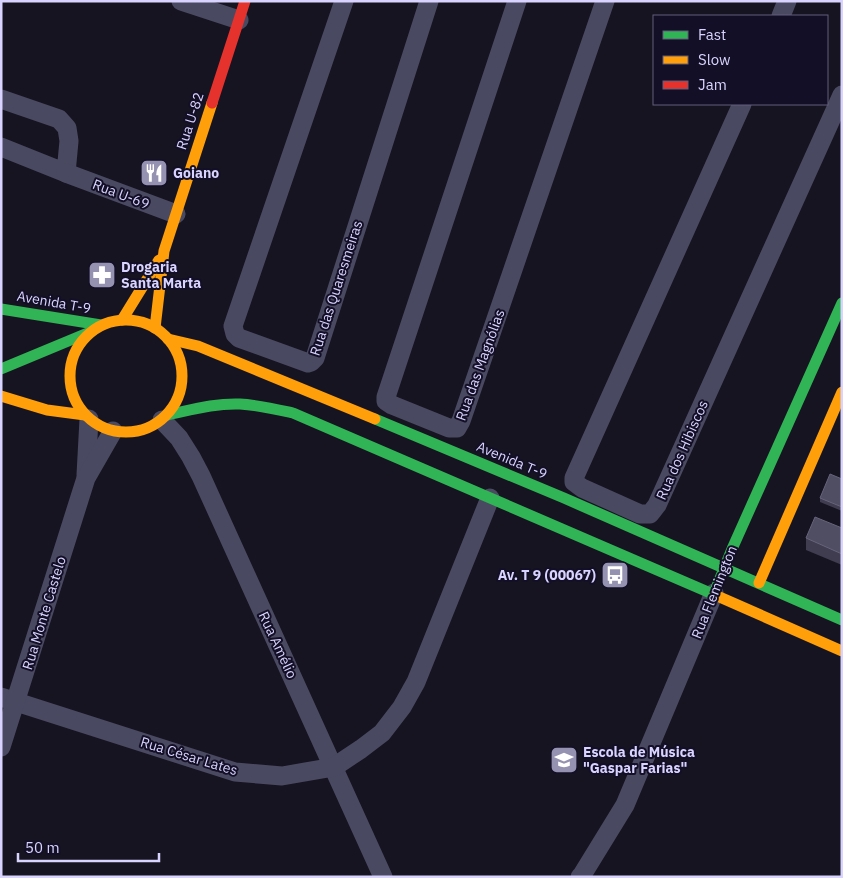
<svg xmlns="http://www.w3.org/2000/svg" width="843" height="878" font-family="'IBM Plex Sans',sans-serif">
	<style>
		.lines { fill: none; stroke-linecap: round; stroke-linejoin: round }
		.street { stroke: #4a4962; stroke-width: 19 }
		.fast { stroke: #30b455; stroke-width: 11 }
		.slow { stroke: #ff9f0a; stroke-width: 11 }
		.jam { stroke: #e5322d; stroke-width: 11 }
		.wall { fill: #403d50 }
		.building { fill: #504e63; stroke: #66637b }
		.labels { text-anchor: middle; stroke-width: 4; stroke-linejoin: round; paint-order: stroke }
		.street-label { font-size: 14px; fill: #d9d4ff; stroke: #130f26 }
		.poi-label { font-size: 14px; font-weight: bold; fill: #d9d4ff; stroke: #130f26; text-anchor: start }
	</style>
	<rect width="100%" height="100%" fill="#161421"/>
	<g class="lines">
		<g class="street">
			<polyline points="181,1 239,20"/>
			<polyline points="344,1 233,326 235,334 239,338 308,363 311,362 315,358 429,1"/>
			<polyline points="517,1 386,397 386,401 392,405 449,428 457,428 461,421 605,1"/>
			<polyline points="781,16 787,1"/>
			<polyline points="1,99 59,119 67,128 69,141 66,173 1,147"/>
			<polyline points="742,104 574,478 574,482 582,488 640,514 650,514 657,505 842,95"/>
			<polyline points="66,173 176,214"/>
			<polyline points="162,420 179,438 191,457 201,476 383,877"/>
			<polyline points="86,475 89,419"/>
			<polyline points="1,697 235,772 282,776 334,767 361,749 382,733 402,707 416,682 490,498"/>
			<polyline points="1,747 86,478 113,431"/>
			<polyline points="580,877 582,875 625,805 714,593"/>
		</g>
		<g class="fast">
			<polyline points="1,309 101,325"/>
			<polyline points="1,369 90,332"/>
			<path d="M167,415C191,410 215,403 240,404C258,405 275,409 293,413L715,595"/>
			<polyline points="375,419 564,498 842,620"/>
			<polyline points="716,588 732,549 842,303"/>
		</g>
		<g class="slow">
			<circle cx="126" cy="376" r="56"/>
			<polyline points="122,320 159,260"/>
			<polyline points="155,328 164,251 212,103"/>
			<polyline points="168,339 198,346 375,419"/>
			<polyline points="1,396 47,410 85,415"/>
			<polyline points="759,583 842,392"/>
			<polyline points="715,595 842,651"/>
		</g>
		<polyline class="jam" points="212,103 245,1"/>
	</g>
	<g class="wall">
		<polygon points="842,479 842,511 820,502 820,498"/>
		<polygon points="842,528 842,565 806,550 806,538"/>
	</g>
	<g class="building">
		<polygon points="830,474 842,479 842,507 820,498"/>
		<polygon points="815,517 842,528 842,554 806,538"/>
	</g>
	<defs>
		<symbol id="restaurant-square" viewBox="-11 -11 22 22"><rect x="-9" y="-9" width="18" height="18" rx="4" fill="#9591b1" stroke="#130f26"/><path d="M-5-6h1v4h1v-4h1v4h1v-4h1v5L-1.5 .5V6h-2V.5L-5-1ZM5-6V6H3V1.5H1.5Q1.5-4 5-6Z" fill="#fff"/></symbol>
		<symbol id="pharmacy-square" viewBox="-11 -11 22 22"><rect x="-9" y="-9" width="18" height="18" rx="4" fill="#9591b1" stroke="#130f26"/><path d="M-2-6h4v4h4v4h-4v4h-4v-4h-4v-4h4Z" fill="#fff"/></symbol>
		<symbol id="bus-square" viewBox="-11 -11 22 22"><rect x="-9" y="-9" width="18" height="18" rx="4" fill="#9591b1" stroke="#130f26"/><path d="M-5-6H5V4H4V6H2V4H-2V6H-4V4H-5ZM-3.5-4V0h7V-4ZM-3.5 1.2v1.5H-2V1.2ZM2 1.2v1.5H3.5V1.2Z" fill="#fff"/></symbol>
		<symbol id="school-square" viewBox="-11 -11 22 22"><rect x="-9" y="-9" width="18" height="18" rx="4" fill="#9591b1" stroke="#130f26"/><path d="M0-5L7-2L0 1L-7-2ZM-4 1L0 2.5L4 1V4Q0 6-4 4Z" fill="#fff"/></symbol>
	</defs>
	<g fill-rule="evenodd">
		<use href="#restaurant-square" x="138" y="157" width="32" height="32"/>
		<use href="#pharmacy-square" x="86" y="259" width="32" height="32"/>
		<use href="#bus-square" x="599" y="559" width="32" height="32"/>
		<use href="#school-square" x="548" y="744" width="32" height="32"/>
	</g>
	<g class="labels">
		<g class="street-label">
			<text transform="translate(190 121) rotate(-72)" y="5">Rua U-82</text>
			<text transform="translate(121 194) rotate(21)" y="5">Rua U-69</text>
			<text transform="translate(336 288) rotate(-72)" y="5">Rua das Quaresmeiras</text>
			<text transform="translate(54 302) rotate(10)" y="5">Avenida T-9</text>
			<text transform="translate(480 365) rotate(-70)" y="5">Rua das Magnólias</text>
			<text transform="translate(682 450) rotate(-66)" y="5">Rua dos Hibiscos</text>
			<text transform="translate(512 460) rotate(23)" y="5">Avenida T-9</text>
			<text transform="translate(714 592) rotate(-68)" y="5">Rua Flemington</text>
			<text transform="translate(44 613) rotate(-73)" y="5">Rua Monte Castelo</text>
			<text transform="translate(278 645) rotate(65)" y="5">Rua Amélio</text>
			<text transform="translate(189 756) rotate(17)" y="5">Rua César Lates</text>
		</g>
		<g class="poi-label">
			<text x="173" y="178">Goiano</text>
			<text x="121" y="272">Drogaria<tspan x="121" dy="16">Santa Marta</tspan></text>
			<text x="596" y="580" text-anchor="end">Av. T 9 (00067)</text>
			<text x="583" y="757">Escola de Música<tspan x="583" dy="16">"Gaspar Farias"</tspan></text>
		</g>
	</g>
	<rect width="843" height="878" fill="none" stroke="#d9d4ff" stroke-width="5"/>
	<rect x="653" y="15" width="175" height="90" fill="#130f26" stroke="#625e7d"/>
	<rect x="663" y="31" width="25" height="8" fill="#30b455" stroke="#625e7d"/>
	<text x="698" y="40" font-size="15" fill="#d9d4ff">Fast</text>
	<rect x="663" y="56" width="25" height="8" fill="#ff9f0a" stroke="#625e7d"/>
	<text x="698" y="65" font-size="15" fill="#d9d4ff">Slow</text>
	<rect x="663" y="81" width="25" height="8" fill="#e5322d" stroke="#625e7d"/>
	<text x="698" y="90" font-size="15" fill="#d9d4ff">Jam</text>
	<path d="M18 853v8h141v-8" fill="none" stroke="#d9d4ff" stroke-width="2.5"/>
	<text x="25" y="853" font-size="15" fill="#d9d4ff" stroke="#130f26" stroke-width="4" paint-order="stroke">50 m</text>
</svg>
